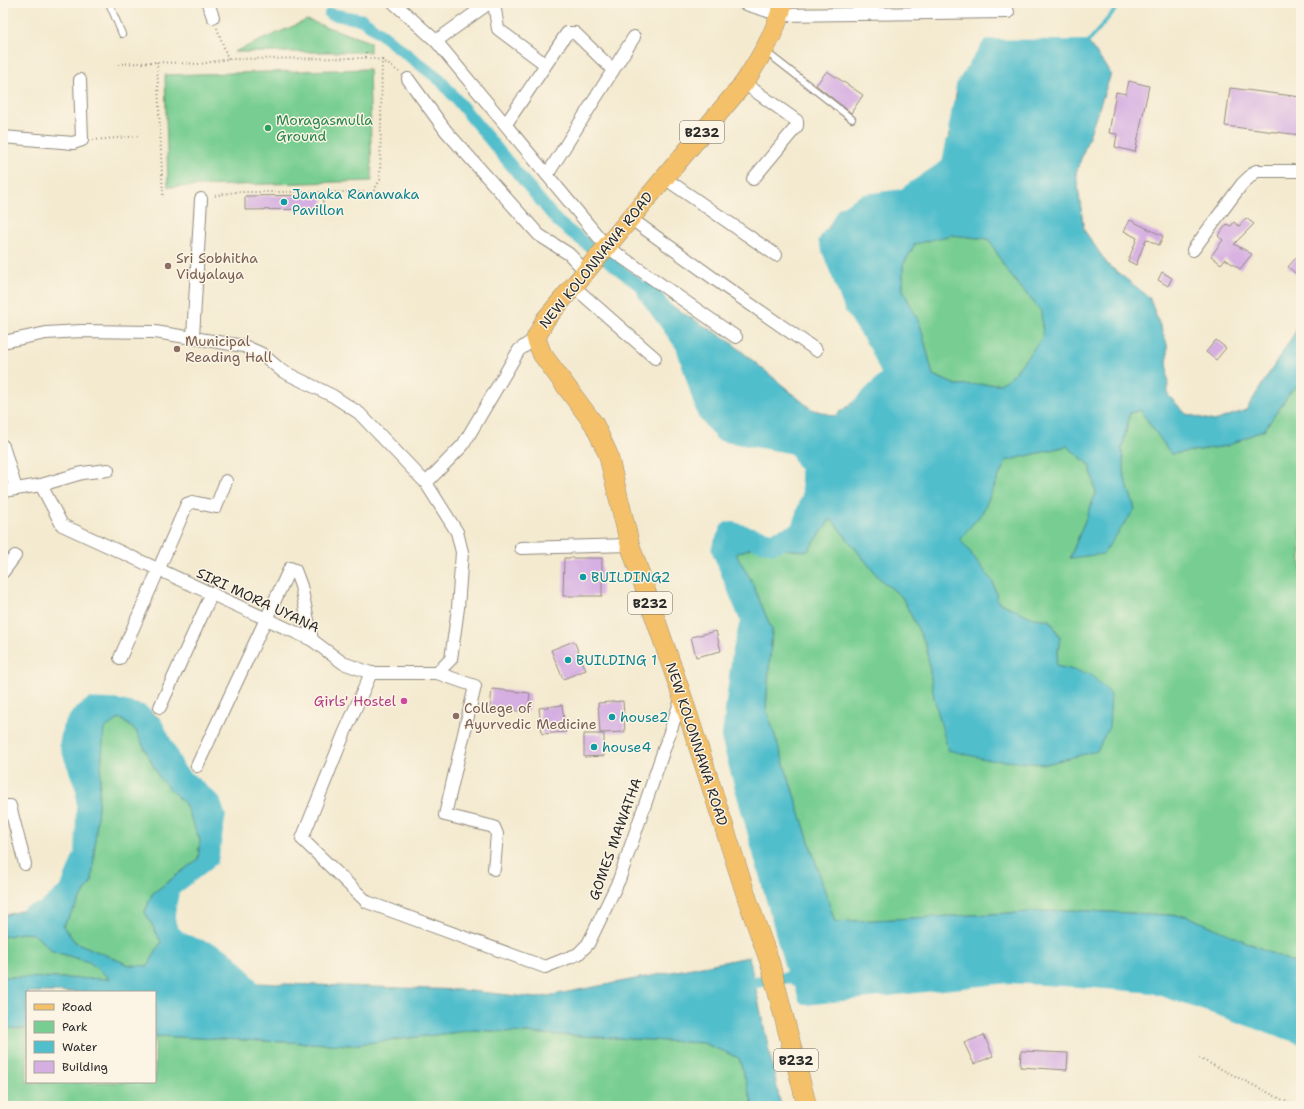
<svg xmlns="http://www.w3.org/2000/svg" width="1304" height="1109" font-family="'Shantell Sans',sans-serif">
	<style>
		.green { fill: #78ce92; stroke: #527c5e }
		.water { fill: #51becc; stroke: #3e747c; fill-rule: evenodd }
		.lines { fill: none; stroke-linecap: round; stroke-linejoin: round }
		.stream { stroke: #51becc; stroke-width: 3.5 }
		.canal { stroke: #51becc; stroke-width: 12 }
		.river { stroke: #51becc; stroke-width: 21 }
		.building { fill: #d5aee2 }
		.lane-casing { stroke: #908a7e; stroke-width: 8 }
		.street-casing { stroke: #908a7e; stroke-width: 14 }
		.primary-casing { stroke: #908a7e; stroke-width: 20 }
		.path { stroke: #908a7e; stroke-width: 2; stroke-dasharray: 1 3; stroke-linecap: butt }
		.lane { stroke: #fff; stroke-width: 6 }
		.street { stroke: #fff; stroke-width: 12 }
		.primary { stroke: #f4c16a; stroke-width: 19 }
		.leisure-dot { fill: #2e9e5b; stroke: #fcf5e5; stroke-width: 1.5 }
		.culture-dot { fill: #0f9aa8; stroke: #fcf5e5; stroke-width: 1.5 }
		.education-dot { fill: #8d6e63; stroke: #fcf5e5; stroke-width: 1.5 }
		.hotel-dot { fill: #d1479c; stroke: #fcf5e5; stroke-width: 1.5 }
		.labels { text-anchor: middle; stroke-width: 3; stroke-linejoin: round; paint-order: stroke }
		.shield { fill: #fcf5e5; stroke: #6a6863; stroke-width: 1 }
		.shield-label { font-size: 13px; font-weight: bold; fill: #2b2b2b }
		.leisure-label { font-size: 14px; fill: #27864d; stroke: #fcf5e5; text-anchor: start }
		.culture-label { font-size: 14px; fill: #0d838f; stroke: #fcf5e5; text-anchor: start }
		.education-label { font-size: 14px; fill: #785e54; stroke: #fcf5e5; text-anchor: start }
		.street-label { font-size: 14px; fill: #2b2b2b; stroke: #fcf5e5 }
		.hotel-label { font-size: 14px; fill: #b23c85; stroke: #fcf5e5; text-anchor: end }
	</style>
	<rect width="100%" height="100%" fill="#fcf5e5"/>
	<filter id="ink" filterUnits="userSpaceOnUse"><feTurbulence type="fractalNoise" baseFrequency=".025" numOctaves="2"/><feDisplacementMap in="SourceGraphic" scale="8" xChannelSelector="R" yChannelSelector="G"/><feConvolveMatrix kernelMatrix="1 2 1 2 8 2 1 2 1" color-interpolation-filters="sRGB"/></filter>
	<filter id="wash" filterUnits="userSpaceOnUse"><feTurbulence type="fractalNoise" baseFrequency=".012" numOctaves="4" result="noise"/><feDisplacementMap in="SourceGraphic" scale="16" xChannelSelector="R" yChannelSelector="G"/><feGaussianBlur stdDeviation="0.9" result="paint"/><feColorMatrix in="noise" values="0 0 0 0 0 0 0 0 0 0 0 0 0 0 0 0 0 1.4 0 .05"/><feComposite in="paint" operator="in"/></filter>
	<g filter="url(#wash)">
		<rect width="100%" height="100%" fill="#f4ead0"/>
		<g class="green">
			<polygon points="307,20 370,42 370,52 234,52"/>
			<polygon points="369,69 372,181 168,187 165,75"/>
			<polygon points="951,235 989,239 1007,271 1041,311 1043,337 1012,376 1000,384 956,385 933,375 920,324 903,290 903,265 915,244"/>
			<polygon points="1301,382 1301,966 1187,916 1070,910 835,922 766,708 772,630 751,580 736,554 753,547 808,551 831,519 880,579 902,597 926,645 934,698 1090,674 1056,666 1060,637 1050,620 1033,618 998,602 993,582 959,539 982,513 1006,461 1067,446 1090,465 1096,493 1070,558 1135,509 1125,478 1122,450 1130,413 1140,410 1171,454 1227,446 1265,429 1291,391"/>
			<polygon points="120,718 136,731 160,779 185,804 200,840 198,859 152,894 145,912 161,942 148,966 129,965 75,942 63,926 92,881 104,728"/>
			<polygon points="21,933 34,934 52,951 89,962 111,979 3,977 3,937"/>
			<polygon points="3,1028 27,1029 27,1082 155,1082 155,1036 351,1045 475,1030 703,1043 739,1058 753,1106 3,1106"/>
		</g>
		<g class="water">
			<path d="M986,41L1088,42L1111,74L1076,173L1084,230L1108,265L1149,297L1167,344L1168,395L1186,414L1214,421L1246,410L1301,323V382L1291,391L1265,429L1227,446L1171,454L1140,410L1130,413L1122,450L1125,478L1135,509L1103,554L1070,558L1096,493L1090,465L1067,446L1006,461L982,513L960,539L993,582L998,602L1033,618L1050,620L1060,637L1056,666L1090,674L1111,694L1109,727L1097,751L1046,764L989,760L948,750L934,698L926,645L902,597L880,579L831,519L808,551L753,547L736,554L751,580L772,630L766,708L835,922L1070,910L1187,916L1301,966V1038L1153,987L1094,982L1008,977L805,999L732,739L742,657L751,620L722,549L730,532L772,543L800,533L813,495L810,467L797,444L723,431L707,411L686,344L648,292L728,340L811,409L835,416L856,400L883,374L872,349L846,309L820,241L839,210L863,196L901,191L944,162L958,84ZM951,235L989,239L1007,271L1041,311L1043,337L1012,376L1000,384L956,385L933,375L920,324L903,290V265L915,244Z"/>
			<path d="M89,700L117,701L143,707L159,718L183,768L218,798L224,816L216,862L177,893C173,919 169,932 199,941C206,943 214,945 220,948C236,956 245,970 256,983L461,990L537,998L749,957L781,1106H753L739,1058L703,1043L475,1030L351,1045L155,1036V992H27V1029L3,1028V977L110,979L89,962L52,951L34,934L21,933L3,937V916L42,904L63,886L77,851L78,791L61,745L64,727L74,712ZM120,718L136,731L160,779L185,804L200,840L198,859L152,894L145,912L161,942L148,966L129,965L75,942L63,926L92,881L104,729Z"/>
		</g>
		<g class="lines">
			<g class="stream">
				<polyline points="957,90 958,84 986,41 1088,42 1121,3"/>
				<polyline points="950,129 955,102"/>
				<polyline points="833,221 839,210 863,196 901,191 944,162 948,141"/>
				<polyline points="826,231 820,241 846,309 872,349 883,374 854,403"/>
				<path d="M159,719L183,768L218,798L224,816L216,862L177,893C176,901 173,910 173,918C173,939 207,941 220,948C236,956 245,969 256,983"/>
				<polyline points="25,909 42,904 63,886 77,851 78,791 61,745 64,727 74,712 89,700 117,701 143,707 150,712"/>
			</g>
			<g class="canal">
				<polyline points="330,14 363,20 441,81 558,222 648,292"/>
				<polyline points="742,989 755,982 798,976 805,999 1008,977 1094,982 1153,987 1301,1038"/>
			</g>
			<polyline class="river" points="648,292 686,344 707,411 723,431 797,444 810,467 813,495 800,533 772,543 730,532 722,549 751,620 742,657 732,739 798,976"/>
		</g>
		<g id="blocks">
			<g class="building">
				<polygon points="827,71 863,95 851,113 816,85"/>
				<polygon points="1129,81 1149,86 1135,152 1115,147 1117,134 1109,133 1116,92 1126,94"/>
				<polygon points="1230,88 1301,97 1301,135 1225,126"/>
				<polygon points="323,195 323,209 245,210 245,196"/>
				<polygon points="1246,218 1254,224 1234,244 1252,254 1240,269 1225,259 1221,264 1211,256 1223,240 1218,236 1227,224 1231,226 1234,222 1239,226"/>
				<polygon points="1130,220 1163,236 1159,245 1146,239 1136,265 1128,261 1137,238 1124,231"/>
				<polygon points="1301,252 1301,278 1288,267"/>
				<polygon points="1162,272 1172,278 1168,286 1158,280"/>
				<polygon points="1216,340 1226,348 1216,360 1206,352"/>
				<polygon points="564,558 602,558 602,596 563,596"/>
				<polygon points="716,631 721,651 696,657 691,637"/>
				<polygon points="574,641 586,670 563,679 551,650"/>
				<polygon points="492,689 530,693 528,712 490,708"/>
				<polygon points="623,701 625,732 600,733 598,703"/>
				<polygon points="562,705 566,732 542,734 539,708"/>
				<polygon points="584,734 604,734 604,756 584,757"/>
				<polygon points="984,1035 993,1056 974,1064 964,1043"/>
				<polygon points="1021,1051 1068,1053 1067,1070 1020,1067"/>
			</g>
		</g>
	</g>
	<g filter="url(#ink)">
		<use href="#blocks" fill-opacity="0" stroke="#908a7e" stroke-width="1"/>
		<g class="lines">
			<defs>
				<g id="lane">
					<polyline points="109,3 122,34"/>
					<polyline points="765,51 852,119"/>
				</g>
				<g id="street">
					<polyline points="208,3 213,17"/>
					<polyline points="394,3 436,41 606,246 736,337"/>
					<polyline points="494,3 498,29 545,64"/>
					<polyline points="743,3 780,15 1008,12"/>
					<polyline points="436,41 489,3"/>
					<polyline points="408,79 446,131 539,235 569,254 586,272"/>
					<polyline points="744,83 797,121 797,126 753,179"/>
					<polyline points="506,124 567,33 575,33 613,70"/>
					<polyline points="3,137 73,143 82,140 80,80"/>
					<polyline points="547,175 634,37"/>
					<polyline points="663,177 776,255"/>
					<polyline points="630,218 727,288 816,350"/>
					<polyline points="1193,250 1242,184 1256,171 1301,171"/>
					<polyline points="573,286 655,358"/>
					<polyline points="193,337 201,199"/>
					<polyline points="3,342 46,333 81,331 155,332 244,346 262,354 282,371 333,396 359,413 426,483 457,532 462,552 458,608 451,659 437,673 371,673 343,663 312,640 62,525 41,485"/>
					<polyline points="3,446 16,489"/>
					<polyline points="426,483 463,445 519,350 536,338"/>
					<polyline points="3,491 41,485 82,473 108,470"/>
					<polyline points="521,548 630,545"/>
					<polyline points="3,572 15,556"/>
					<polyline points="120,658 187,504 193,502 216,507 226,481"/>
					<polyline points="371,673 344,734 302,839 367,902 545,967 578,954 588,944 594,932 619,880 682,697"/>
					<polyline points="437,673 475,686 445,815 494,827 497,834 494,869"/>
					<polyline points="160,707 212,593"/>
					<polyline points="197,766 290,568 295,570 301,586 312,640"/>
					<polyline points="3,806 10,806 25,864"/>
				</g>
				<path id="primary" d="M783,3C776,33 760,58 744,83L545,320L536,338L542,354L594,424L608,454L630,545L682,696L749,904L770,963L807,1106"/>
			</defs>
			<use href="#lane" class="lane-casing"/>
			<use href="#street" class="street-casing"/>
			<use href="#primary" class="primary-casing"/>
			<g class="path">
				<polyline points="217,28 228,59"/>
				<polyline points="366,52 366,58"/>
				<polyline points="382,60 399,72"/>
				<polyline points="157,62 163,198"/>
				<polyline points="118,64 157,62 200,64 228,59 366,58 382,60 380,180 373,192 235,192 213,196"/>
				<polyline points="93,140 139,136"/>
				<polyline points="1199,1058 1295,1106"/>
			</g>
			<use href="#lane" class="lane"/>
			<use href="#street" class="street"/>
			<use href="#primary" class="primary"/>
		</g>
	</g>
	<circle class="leisure-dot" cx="268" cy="128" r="4"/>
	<g class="culture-dot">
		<circle cx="284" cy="202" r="4"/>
		<circle cx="583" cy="577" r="4"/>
		<circle cx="568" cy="660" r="4"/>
		<circle cx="612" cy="717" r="4"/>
		<circle cx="594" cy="747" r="4"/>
	</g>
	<g class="education-dot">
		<circle cx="168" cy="266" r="4"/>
		<circle cx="177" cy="349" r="4"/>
		<circle cx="456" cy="716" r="4"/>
	</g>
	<circle class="hotel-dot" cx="404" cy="701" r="4"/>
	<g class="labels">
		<g class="shield">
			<rect x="680" y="121" width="44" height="22" rx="3"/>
			<rect x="628" y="592" width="44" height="22" rx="3"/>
			<rect x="774" y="1049" width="44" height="22" rx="3"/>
		</g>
		<g class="shield-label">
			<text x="702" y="137">B232</text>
			<text x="650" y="608">B232</text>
			<text x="796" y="1065">B232</text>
		</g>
		<g class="leisure-label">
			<text x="276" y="125">Moragasmulla<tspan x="276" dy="16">Ground</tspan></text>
		</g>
		<g class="culture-label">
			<text x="292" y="199">Janaka Ranawaka<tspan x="292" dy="16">Pavillon</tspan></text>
			<text x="591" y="582">BUILDING2</text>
			<text x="576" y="665">BUILDING 1</text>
			<text x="620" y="722">house2</text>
			<text x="602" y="752">house4</text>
		</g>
		<g class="education-label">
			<text x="176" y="263">Sri Sobhitha<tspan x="176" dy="16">Vidyalaya</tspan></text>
			<text x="185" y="346">Municipal<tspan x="185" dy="16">Reading Hall</tspan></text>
			<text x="464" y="713">College of<tspan x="464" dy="16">Ayurvedic Medicine</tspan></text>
		</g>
		<g class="street-label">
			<text transform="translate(596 260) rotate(-51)" y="5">NEW KOLONNAWA ROAD</text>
			<text transform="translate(258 600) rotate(25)" y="5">SIRI MORA UYANA</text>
			<text transform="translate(697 744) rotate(72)" y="5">NEW KOLONNAWA ROAD</text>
			<text transform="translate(615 839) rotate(-70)" y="5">GOMES MAWATHA</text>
		</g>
		<g class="hotel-label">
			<text x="396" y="706">Girls' Hostel</text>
		</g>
	</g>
	<rect width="1304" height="1109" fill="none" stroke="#fcf5e5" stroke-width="16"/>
	<rect x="26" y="991" width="130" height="92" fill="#fcf5e5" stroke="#a8a49b"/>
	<rect x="34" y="1004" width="20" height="6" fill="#f4c16a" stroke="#a8a49b"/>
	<text x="62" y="1011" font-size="12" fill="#2b2b2b">Road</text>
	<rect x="34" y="1021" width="20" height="12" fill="#78ce92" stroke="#a8a49b"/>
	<text x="62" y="1031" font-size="12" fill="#2b2b2b">Park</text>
	<rect x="34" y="1041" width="20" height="12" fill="#51becc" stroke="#a8a49b"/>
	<text x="62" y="1051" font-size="12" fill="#2b2b2b">Water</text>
	<rect x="34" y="1061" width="20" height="12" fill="#d5aee2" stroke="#a8a49b"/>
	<text x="62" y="1071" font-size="12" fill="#2b2b2b">Building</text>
</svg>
